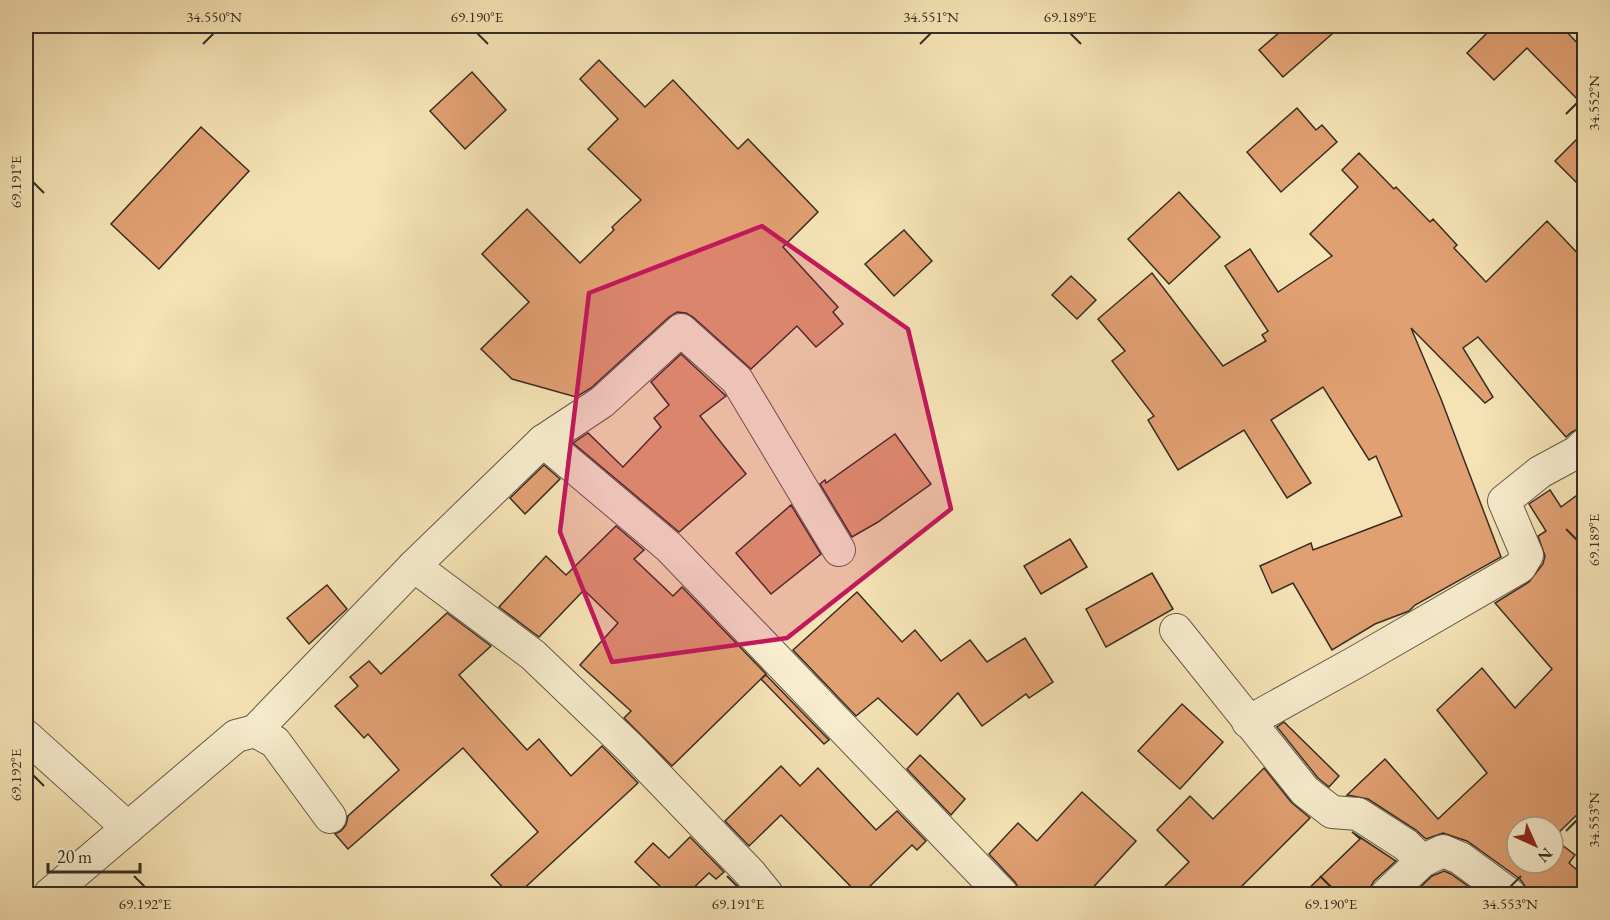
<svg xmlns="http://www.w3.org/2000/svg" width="1610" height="920" font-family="'EB Garamond',serif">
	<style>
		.building { fill: #e1a072; stroke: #372d24; stroke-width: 1.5; fill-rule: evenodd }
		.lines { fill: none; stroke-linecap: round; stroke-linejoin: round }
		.minor-casing { stroke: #665a48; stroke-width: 34 }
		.minor { stroke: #f8edcf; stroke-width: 32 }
		.marked { fill: #c2185b; fill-opacity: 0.2; stroke: #c2185b; stroke-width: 4.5; stroke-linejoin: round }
		.ticks { fill: none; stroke: #372d24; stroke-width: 2 }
		.neatline { fill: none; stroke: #372d24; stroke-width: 2 }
		.ticks-label { font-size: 15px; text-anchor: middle; fill: #372d24 }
	</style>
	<rect width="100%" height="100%" fill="#f5e3b5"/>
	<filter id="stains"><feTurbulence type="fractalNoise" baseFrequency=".00333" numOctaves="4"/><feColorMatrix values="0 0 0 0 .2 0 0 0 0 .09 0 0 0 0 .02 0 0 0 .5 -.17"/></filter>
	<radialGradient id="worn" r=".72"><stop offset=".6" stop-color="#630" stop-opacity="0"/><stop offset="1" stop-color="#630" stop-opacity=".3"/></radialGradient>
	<g class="building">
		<polygon points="1287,26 1341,26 1283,77 1259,50"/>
		<polygon points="1494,26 1561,26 1584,50 1584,106 1527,48 1494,80 1467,53"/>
		<polygon points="599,60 645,107 673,80 738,149 748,139 818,212 783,247 838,307 833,312 843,324 816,347 797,326 751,369 693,317 686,313 677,312 669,317 591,388 576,397 512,379 481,349 529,302 482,254 527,209 580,263 614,230 612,227 641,200 588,149 618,119 580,79"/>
		<polygon points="472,72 506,110 465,149 430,111"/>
		<polygon points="1297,108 1316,130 1322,125 1337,142 1281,192 1247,152"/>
		<polygon points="201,127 249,171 159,269 111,224"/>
		<polygon points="1584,132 1584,190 1555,161"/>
		<polygon points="1359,153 1394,189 1396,187 1430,222 1433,219 1457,245 1454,248 1486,282 1547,221 1584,260 1584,426 1572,432 1566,437 1478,337 1463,348 1493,397 1485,403 1411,328 1441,399 1501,557 1415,605 1409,611 1375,624 1332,650 1293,583 1272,593 1260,566 1311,543 1313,550 1402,516 1376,456 1369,460 1323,387 1271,420 1311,483 1287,498 1244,430 1178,470 1148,420 1154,416 1112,361 1125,351 1098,319 1152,273 1223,366 1266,341 1262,335 1268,331 1225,266 1250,249 1278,292 1332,256 1310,234 1358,187 1342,170"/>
		<polygon points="1179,192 1220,237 1169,284 1128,239"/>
		<polygon points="904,230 932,261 894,296 865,264"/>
		<polygon points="1071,276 1096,300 1077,319 1052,295"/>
		<polygon points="681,354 726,396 700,416 746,474 679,532 573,443 588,433 623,467 661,427 654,418 669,405 651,382"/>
		<polygon points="895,434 931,484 878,522 852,537 820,484 825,480 826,483"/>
		<polygon points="544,465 560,479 525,514 510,498"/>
		<path d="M1550,490L1561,507L1584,490V808L1553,838L1575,855L1569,863L1584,876V894H1527L1525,886L1520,879L1467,841L1443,833L1426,839L1416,830L1368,799L1347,795L1385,759L1438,819L1487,773L1437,710L1482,668L1515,708L1552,669L1495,603L1529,582L1543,564L1545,556L1538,536L1546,531L1529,504ZM1517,827H1553V863H1517Z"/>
		<polygon points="791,505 821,554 771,594 736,553"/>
		<polygon points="616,526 644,550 634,559 673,596 682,587 766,674 672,766 624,718 631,711 580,665 618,623 584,590 539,637 499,607 546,556 566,575"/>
		<polygon points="1070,539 1087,567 1041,594 1024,566"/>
		<polygon points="1152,573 1173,609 1106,647 1086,609"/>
		<polygon points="327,585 347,609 309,644 287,618"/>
		<polygon points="857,592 902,642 915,630 941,661 970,640 987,662 1025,638 1053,682 1029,698 1026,694 982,726 958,693 917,735 878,698 856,716 793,650"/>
		<polygon points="447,613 491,646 459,675 527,750 539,739 571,776 602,746 638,783 518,894 509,894 491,875 538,832 463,748 348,849 335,834 341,831 346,825 348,816 399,770 368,734 364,738 335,706 358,686 350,677 369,661 381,674"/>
		<polygon points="766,675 829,740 824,744 761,679"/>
		<polygon points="1182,704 1223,742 1180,789 1138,751"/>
		<polygon points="1284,722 1339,776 1329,787 1318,778 1277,727"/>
		<polygon points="920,755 965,799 951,815 907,769"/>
		<polygon points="781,766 800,786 818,768 876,830 897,811 926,841 917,850 912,845 862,894 858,894 781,815 749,846 725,821"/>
		<polygon points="1264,768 1291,802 1310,818 1234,894 1157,894 1189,862 1157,830 1190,796 1213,819"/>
		<polygon points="1082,792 1136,841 1087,894 1019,894 1019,889 1015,882 989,854 1018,823 1037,841"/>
		<polygon points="1352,832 1396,861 1374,881 1370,888 1370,894 1303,894 1360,839"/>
		<polygon points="690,837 724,872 716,879 709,873 687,894 668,894 635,862 653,843 669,858"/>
		<polygon points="1444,871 1451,874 1479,894 1413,894 1432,876"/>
	</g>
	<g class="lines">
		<defs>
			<g id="minor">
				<polyline points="543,441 669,547 1002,894"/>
				<polyline points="414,566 533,655 630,748 750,873 767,894"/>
				<polyline points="1176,630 1305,791 1332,812 1358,814 1406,845 1422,861"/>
				<polyline points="1248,722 1356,662 1520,567 1527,555 1504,501 1540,472 1577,452 1584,445"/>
				<polyline points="255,731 414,566 543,441 602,402 681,330 737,380 839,550"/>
				<polyline points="26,736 128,828"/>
				<polyline points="50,894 236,736 255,731 275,742 330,817"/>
				<polyline points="1387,894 1422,861 1443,851 1460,858 1509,894"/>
			</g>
		</defs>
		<use href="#minor" class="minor-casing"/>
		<use href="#minor" class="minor"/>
	</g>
	<path class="marked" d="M762,226L908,329L951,509L787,638L612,662L560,532L589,293Z"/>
	<path class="ticks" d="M477,33L488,44M1070,33L1081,44M203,44L214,33M920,44L931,33M1566,114L1577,103M33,182L44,193M1566,529L1577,540M33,775L44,786M1566,831L1577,820M134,876L145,887M727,876L738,887M1320,876L1331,887M1510,887L1521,876"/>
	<rect width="1610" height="920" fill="none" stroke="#f5e3b5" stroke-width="66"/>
	<g transform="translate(1535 845) rotate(135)"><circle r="28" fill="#f8edcf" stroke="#aba08b" stroke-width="1.5"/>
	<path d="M0-4.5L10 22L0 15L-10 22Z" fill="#8f2418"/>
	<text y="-9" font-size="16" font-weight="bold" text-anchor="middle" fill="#372d24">N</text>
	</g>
	<path d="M48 863v9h92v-9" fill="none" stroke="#372d24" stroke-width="3"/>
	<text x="57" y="863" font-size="18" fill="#372d24" stroke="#f8edcf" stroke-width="4.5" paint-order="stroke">20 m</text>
	<rect x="33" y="33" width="1544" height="854" class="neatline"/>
	<g class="ticks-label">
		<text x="214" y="22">34.550°N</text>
		<text x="477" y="22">69.190°E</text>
		<text x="931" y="22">34.551°N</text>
		<text x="1070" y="22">69.189°E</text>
		<text transform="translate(1594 103) rotate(-90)" y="5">34.552°N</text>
		<text transform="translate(16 182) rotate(-90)" y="5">69.191°E</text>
		<text transform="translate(1594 540) rotate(-90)" y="5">69.189°E</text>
		<text transform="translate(16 775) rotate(-90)" y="5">69.192°E</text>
		<text transform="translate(1594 820) rotate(-90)" y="5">34.553°N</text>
		<text x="145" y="909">69.192°E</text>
		<text x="738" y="909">69.191°E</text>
		<text x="1331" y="909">69.190°E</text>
		<text x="1510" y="909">34.553°N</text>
	</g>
	<rect width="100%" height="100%" filter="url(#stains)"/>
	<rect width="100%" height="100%" fill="url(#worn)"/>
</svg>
